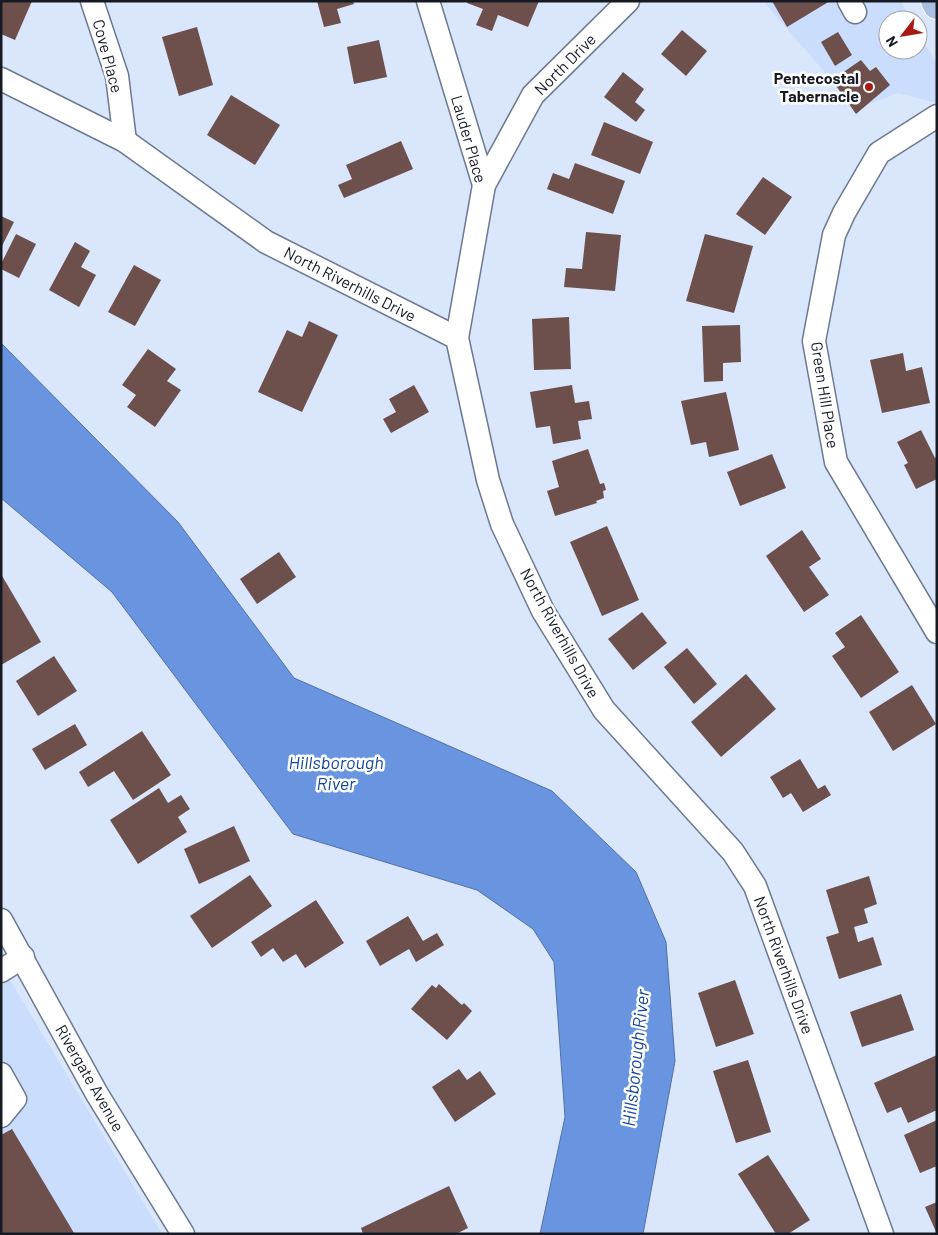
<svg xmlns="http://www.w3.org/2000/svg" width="938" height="1235" font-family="Barlow,sans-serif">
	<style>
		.built { fill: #caddfd }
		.water { fill: #6995e0; stroke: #5070a7 }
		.building { fill: #6d504c }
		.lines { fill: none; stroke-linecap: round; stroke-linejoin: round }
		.minor-casing { stroke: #6c7a91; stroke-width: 25 }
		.major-casing { stroke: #fff; stroke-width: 30 }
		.minor { stroke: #fff; stroke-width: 22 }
		.major { stroke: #abbfe2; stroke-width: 28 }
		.poi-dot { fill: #aa1814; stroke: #fff; stroke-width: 2 }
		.labels { text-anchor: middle; stroke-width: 5; stroke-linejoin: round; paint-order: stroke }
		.street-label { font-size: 16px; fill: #151a23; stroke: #fff }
		.poi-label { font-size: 16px; font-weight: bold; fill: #151a23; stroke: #fff; text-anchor: end }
		.water-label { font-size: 18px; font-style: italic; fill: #12469d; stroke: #fff }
	</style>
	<rect width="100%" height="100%" fill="#d9e6fb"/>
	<g class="built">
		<polygon points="763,1 900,1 911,20 888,20 888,50 918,50 918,32 937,64 937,103 898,93 859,108 849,100"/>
		<polygon points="1,965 162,1234 1,1234"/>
	</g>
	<polygon class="water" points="1,343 178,522 294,678 552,791 636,872 666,942 675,1061 643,1234 540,1234 565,1117 554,962 533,929 477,890 293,834 112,592 1,498"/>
	<g class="building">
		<polygon points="1,1 32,1 15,40 1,34"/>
		<polygon points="317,1 353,1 354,4 337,9 341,23 324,27"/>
		<polygon points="468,1 539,1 528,27 498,15 492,31 476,25 483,9 467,3"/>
		<polygon points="772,1 830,1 787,27"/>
		<polygon points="197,27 213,85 179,96 162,37"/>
		<polygon points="682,30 707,51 686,76 661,54"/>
		<polygon points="838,32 852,55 835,66 821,42"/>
		<polygon points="379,40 387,77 354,84 347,47"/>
		<polygon points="861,60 870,71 876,67 890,85 856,114 832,80"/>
		<polygon points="623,72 644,89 635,102 645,110 636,122 604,97"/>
		<polygon points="231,95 280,125 255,165 207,135"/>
		<polygon points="604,122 653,142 640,174 591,155"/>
		<polygon points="401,141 413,169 344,198 338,185 352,179 346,165"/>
		<polygon points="575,163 625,181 613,214 547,189 553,173 569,179"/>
		<polygon points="763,177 792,197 765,235 736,214"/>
		<polygon points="1,216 14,222 1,248"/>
		<polygon points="586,232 621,235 615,291 564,287 566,268 582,269"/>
		<polygon points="16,234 36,244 19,278 1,269 1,264"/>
		<polygon points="705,234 753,246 734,313 686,301"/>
		<polygon points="75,242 90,251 81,267 96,275 79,307 49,290"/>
		<polygon points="134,265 161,280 135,326 108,312"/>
		<polygon points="569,317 571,369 534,370 532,319"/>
		<polygon points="309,321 338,335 302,412 258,392 287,330 302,337"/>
		<polygon points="740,325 741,362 723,363 723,381 704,382 702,326"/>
		<polygon points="148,349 176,369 167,381 181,390 155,427 127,407 136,395 122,385"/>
		<polygon points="903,353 906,371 922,367 930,403 882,413 870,360"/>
		<polygon points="414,385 429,412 391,433 383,419 396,412 389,399"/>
		<polygon points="572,385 575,403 589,401 592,419 578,421 581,439 553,444 550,426 536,428 530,392"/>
		<polygon points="726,392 739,450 709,457 706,442 691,445 681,401"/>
		<polygon points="921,430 935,458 937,457 937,479 916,489 904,465 908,463 897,442"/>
		<polygon points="588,449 600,484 604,483 606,490 603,491 604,498 596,501 597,503 555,516 547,491 559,487 552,461"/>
		<polygon points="772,454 786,488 740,506 727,472"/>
		<polygon points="607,526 639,600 602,616 570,542"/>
		<polygon points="802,530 821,559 809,567 829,595 804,612 766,556"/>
		<polygon points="279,552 296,577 257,604 240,579"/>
		<polygon points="1,574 41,642 1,665"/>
		<polygon points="642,612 667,643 633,670 608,639"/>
		<polygon points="861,615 899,672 861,698 832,656 845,647 835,633"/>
		<polygon points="687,648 717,684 694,704 664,667"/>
		<polygon points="54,656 77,691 38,716 16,681"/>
		<polygon points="746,674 776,709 721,757 691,722"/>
		<polygon points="912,685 936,724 893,751 869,712"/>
		<polygon points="75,724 87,745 45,770 32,749"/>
		<polygon points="142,731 171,775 133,800 114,771 88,787 79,772"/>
		<polygon points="800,759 818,789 825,785 831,795 803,812 791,793 783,798 770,777"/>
		<polygon points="159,788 168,803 181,795 190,809 178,817 187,832 138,864 110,820"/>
		<polygon points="234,826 250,861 199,884 184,849"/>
		<polygon points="250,875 272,906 212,948 190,916"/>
		<polygon points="869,876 877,904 864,909 868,923 854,927 858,942 873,937 882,965 839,979 826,937 839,933 826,890"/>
		<polygon points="316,900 344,943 305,968 296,954 283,962 273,948 261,957 251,942"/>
		<polygon points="408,916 423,941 437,933 444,945 416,962 409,949 380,966 366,941"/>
		<polygon points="735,980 754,1034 716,1047 698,993"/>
		<polygon points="439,984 462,1005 464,1003 472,1011 447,1040 411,1009 432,985 436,988"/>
		<polygon points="901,994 914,1030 862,1047 850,1012"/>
		<polygon points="937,1055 937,1110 908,1123 901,1107 887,1113 874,1083"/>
		<polygon points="748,1060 771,1132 736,1143 713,1071"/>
		<polygon points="459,1069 467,1080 480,1071 496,1094 455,1122 432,1087"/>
		<polygon points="937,1120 937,1166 920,1173 904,1135"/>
		<polygon points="12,1129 74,1233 72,1234 1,1234 1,1135"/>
		<polygon points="768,1155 810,1220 788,1234 776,1234 738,1174"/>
		<polygon points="449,1186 468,1228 456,1234 363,1234 361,1228"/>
		<polygon points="937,1202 937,1234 925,1207"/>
	</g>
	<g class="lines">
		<defs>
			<g id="minor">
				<polyline points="92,1 117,76 125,141"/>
				<polyline points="428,1 484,185 457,338"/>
				<polyline points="849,1 855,12"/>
				<polyline points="1,79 125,141 266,242 457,338 488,480 502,524 543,611 604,710 733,852 755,886 882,1234"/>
				<polyline points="937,116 879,153 844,213 834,235 814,341 836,462 937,632"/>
				<polyline points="484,185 533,95 628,1"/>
				<polyline points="1,920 97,1094 183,1234"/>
				<polyline points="1,971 23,957"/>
				<polyline points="1,1074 15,1099 1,1116"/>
			</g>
			<polyline id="major" points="935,1 937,5"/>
		</defs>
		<use href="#minor" class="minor-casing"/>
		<use href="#major" class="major-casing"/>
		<use href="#minor" class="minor"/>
		<use href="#major" class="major"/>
	</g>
	<circle class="poi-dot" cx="869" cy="87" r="5"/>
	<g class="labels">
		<g class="street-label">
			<text transform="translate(108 56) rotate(75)" y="6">Cove Place</text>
			<text transform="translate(565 64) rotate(-45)" y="6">North Drive</text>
			<text transform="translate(469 139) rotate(74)" y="6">Lauder Place</text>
			<text transform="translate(350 284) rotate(27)" y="6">North Riverhills Drive</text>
			<text transform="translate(825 395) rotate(81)" y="6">Green Hill Place</text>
			<text transform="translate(560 633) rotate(61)" y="6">North Riverhills Drive</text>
			<text transform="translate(784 965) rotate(70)" y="6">North Riverhills Drive</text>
			<text transform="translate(90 1078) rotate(60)" y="6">Rivergate Avenue</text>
		</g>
		<g class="poi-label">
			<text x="859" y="84">Pentecostal<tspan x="859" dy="18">Tabernacle</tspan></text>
		</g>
		<g class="water-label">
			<text x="336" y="769">Hillsborough<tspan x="336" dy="21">River</tspan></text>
			<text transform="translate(636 1058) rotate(-84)" y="6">Hillsborough River</text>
		</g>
	</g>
	<rect width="938" height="1235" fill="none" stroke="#151a23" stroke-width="5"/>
	<g transform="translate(903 35) rotate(239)"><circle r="24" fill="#ffffff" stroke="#a1a3a7"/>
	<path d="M0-4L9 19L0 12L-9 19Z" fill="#aa1814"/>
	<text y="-8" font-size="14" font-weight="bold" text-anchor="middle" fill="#151a23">N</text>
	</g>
</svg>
